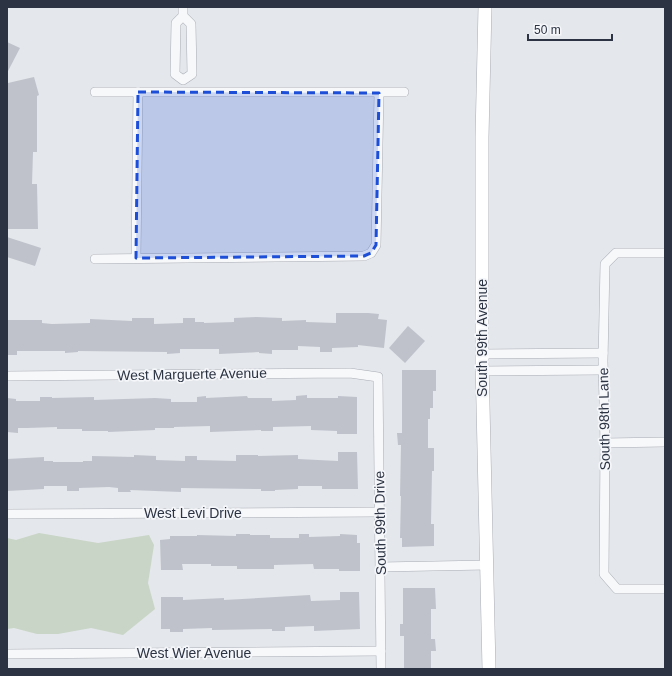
<svg xmlns="http://www.w3.org/2000/svg" width="672" height="676" font-family="Helvetica,sans-serif">
	<style>
		.green { fill: #c9d5c6 }
		.building { fill: #bfc2cb }
		.lines { fill: none; stroke-linecap: round; stroke-linejoin: round }
		.street-casing { stroke: #a9adb5; stroke-width: 10 }
		.secondary-casing { stroke: #a9adb5; stroke-width: 14 }
		.street { stroke: #f7f8fa; stroke-width: 9 }
		.secondary { stroke: #fff; stroke-width: 13 }
		.marked { fill: #1d4ed8; fill-opacity: 0.2; stroke: #1d4ed8; stroke-width: 3; stroke-dasharray: 8 5; stroke-linejoin: round }
		.labels { text-anchor: middle; stroke-width: 3.5; stroke-linejoin: round; paint-order: stroke }
		.street-label { font-size: 14px; fill: #2c3343; stroke: #f4f6f9 }
	</style>
	<rect width="100%" height="100%" fill="#e4e7eb"/>
	<polygon class="green" points="39,533 98,543 149,535 154,545 148,583 155,609 123,635 91,628 58,634 37,634 14,628 7,629 7,538 16,540"/>
	<g class="building">
		<polygon points="7,42 20,48 7,73"/>
		<polygon points="34,77 39,95 37,96 37,152 33,152 32,184 37,184 38,229 7,229 7,116 8,116 8,83"/>
		<polygon points="7,237 41,248 35,266 7,257"/>
		<polygon points="336,313 368,313 379,314 378,319 387,320 384,348 358,345 358,347 332,348 332,352 320,352 320,347 298,346 298,350 272,350 272,354 259,353 259,352 219,354 219,349 180,349 180,353 167,354 167,352 78,351 78,352 65,353 65,351 17,351 17,355 7,355 7,320 42,320 42,323 52,324 90,323 90,319 132,321 132,318 154,318 154,324 183,323 183,318 195,318 195,322 204,322 204,323 234,322 234,318 256,317 282,318 282,321 306,320 306,322 336,323"/>
		<polygon points="408,326 425,341 405,363 389,348"/>
		<polygon points="402,370 436,370 436,391 433,391 433,408 430,408 430,419 428,419 428,448 434,448 434,471 432,471 431,524 434,524 434,546 402,547 402,538 400,538 401,496 400,496 401,445 398,445 397,433 402,433"/>
		<polygon points="307,395 307,398 338,398 338,396 357,397 357,434 337,434 337,431 311,430 311,426 273,427 273,431 261,431 261,430 210,432 210,426 174,427 174,428 155,428 155,430 108,432 108,431 82,431 82,429 57,429 57,427 27,428 18,428 18,433 7,432 7,398 16,399 16,401 40,401 40,397 52,397 52,398 94,397 94,400 155,398 171,399 171,402 197,402 197,397 206,396 206,398 247,396 248,398 272,398 272,401 296,400 296,396"/>
		<polygon points="338,452 357,452 358,489 322,489 322,486 298,486 298,489 275,490 275,491 261,491 261,489 181,488 181,492 130,490 131,492 118,492 118,488 109,487 79,488 79,491 67,491 67,486 44,486 44,489 7,491 7,459 44,457 44,461 53,461 53,462 83,462 83,461 92,461 92,456 134,457 134,455 156,456 156,460 185,461 185,456 197,456 197,460 236,461 236,455 258,455 258,456 298,455 298,459 338,461"/>
		<polygon points="236,534 250,534 250,535 270,535 270,538 299,538 299,534 309,534 309,537 340,536 340,534 357,535 357,543 360,543 360,571 339,571 339,569 314,569 313,564 274,565 274,569 237,569 237,566 211,566 211,564 182,564 183,570 161,570 160,540 170,539 170,536 197,536 197,535 236,536"/>
		<polygon points="403,588 435,588 436,609 431,609 431,639 435,639 436,651 431,651 431,669 404,669 404,636 400,636 400,624 403,624"/>
		<polygon points="340,592 359,592 360,629 314,631 314,626 285,627 285,631 272,631 272,629 212,630 212,628 183,629 183,632 170,632 170,629 161,629 161,597 183,597 183,600 224,598 224,600 310,595 311,601 340,600"/>
	</g>
	<g class="lines">
		<defs>
			<g id="street">
				<polyline points="183,16 191,24 192,74 183,80 175,74 176,23 183,16 183,7"/>
				<polyline points="95,92 404,92"/>
				<polyline points="665,253 616,253 605,264 603,361 605,443 604,574 617,589 665,589"/>
				<polyline points="136,258 138,92"/>
				<polyline points="95,259 364,256 371,253 376,245 379,93"/>
				<polyline points="482,354 603,353"/>
				<polyline points="482,371 603,370"/>
				<polyline points="7,376 350,373 378,377 381,669"/>
				<polyline points="605,443 665,442"/>
				<polyline points="7,514 379,512"/>
				<polyline points="380,567 487,565"/>
				<polyline points="7,654 381,651"/>
			</g>
			<polyline id="secondary" points="485,7 482,137 482,361 489,669"/>
		</defs>
		<use href="#street" class="street-casing"/>
		<use href="#secondary" class="secondary-casing"/>
		<use href="#street" class="street"/>
		<use href="#secondary" class="secondary"/>
	</g>
	<path class="marked" d="M138,92L379,93L376,245L371,253L364,256L136,258Z"/>
	<g class="labels">
		<g class="street-label">
			<text transform="translate(482 338) rotate(-90)" y="5">South 99th Avenue</text>
			<text transform="translate(192 374) rotate(-1)" y="5">West Marguerte Avenue</text>
			<text transform="translate(604 419) rotate(-91)" y="5">South 98th Lane</text>
			<text x="193" y="518">West Levi Drive</text>
			<text transform="translate(380 523) rotate(-91)" y="5">South 99th Drive</text>
			<text x="194" y="658">West Wier Avenue</text>
		</g>
	</g>
	<rect width="672" height="676" fill="none" stroke="#2c3343" stroke-width="16"/>
	<path d="M528 34v6h84v-6" fill="none" stroke="#2c3343" stroke-width="2"/>
	<text x="534" y="34" font-size="12" fill="#2c3343" stroke="#f4f6f9" stroke-width="3" paint-order="stroke">50 m</text>
</svg>
